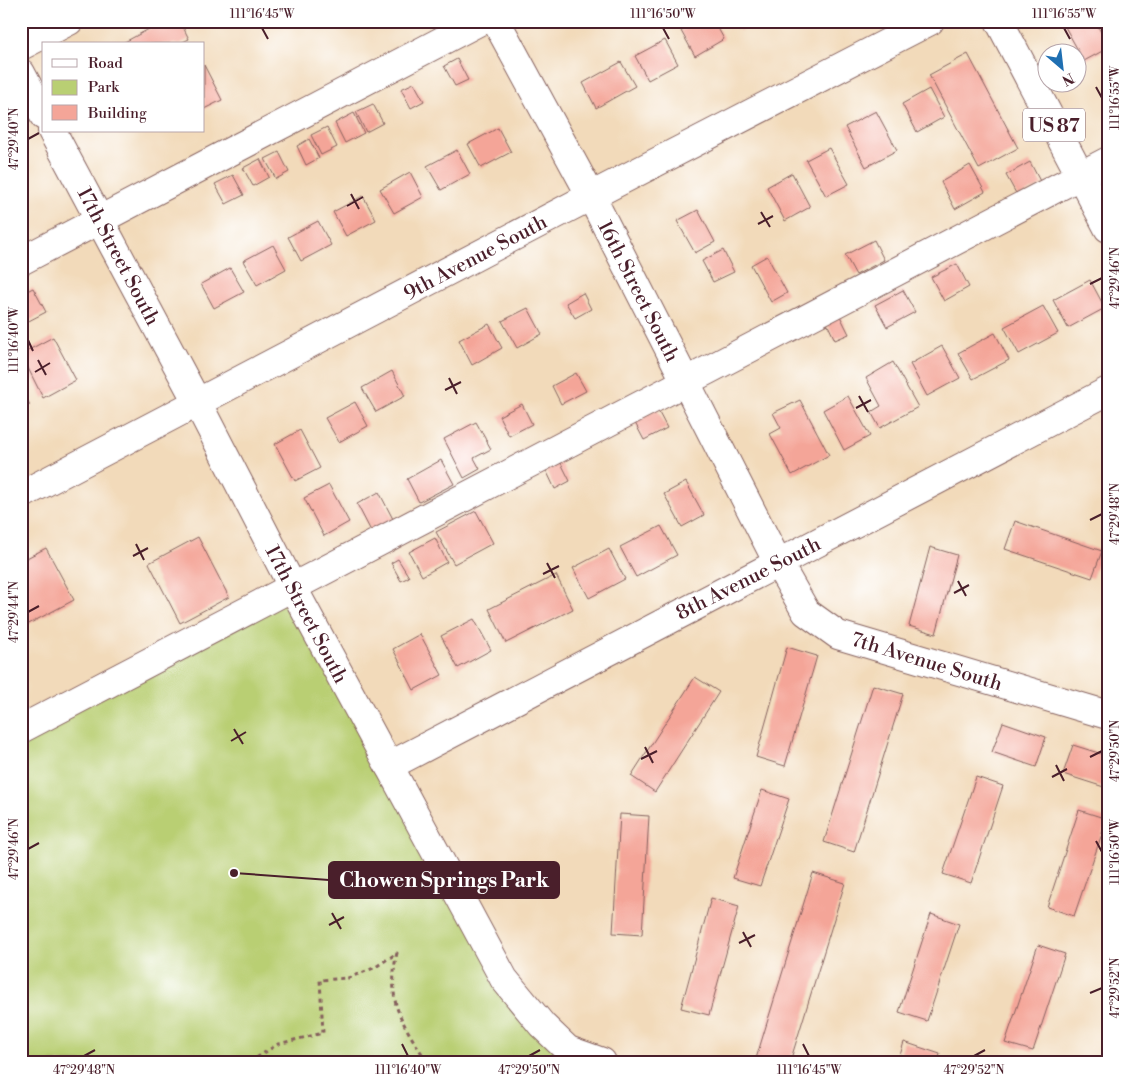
<svg xmlns="http://www.w3.org/2000/svg" width="1129" height="1083" font-family="'Libre Bodoni',serif">
	<style>
		.green { fill: #b9cf73; stroke: #82774f }
		.building { fill: #f4a598 }
		.lines { fill: none; stroke-linecap: round; stroke-linejoin: round }
		.minor-casing { stroke: #85605d; stroke-width: 30 }
		.major-casing { stroke: #85605d; stroke-width: 30 }
		.highway-casing { stroke: #85605d; stroke-width: 30 }
		.path { stroke: #85605d; stroke-width: 3; stroke-dasharray: 4 4; stroke-linecap: butt }
		.minor { stroke: #fff; stroke-width: 28 }
		.major { stroke: #fff; stroke-width: 28 }
		.highway { stroke: #fff; stroke-width: 28 }
		.ticks { fill: none; stroke: #4a1f2b; stroke-width: 2 }
		.labels { text-anchor: middle; stroke-width: 4.5; stroke-linejoin: round; paint-order: stroke }
		.shield { fill: #fff; stroke: #80626b; stroke-width: 1 }
		.shield-label { font-size: 19px; font-weight: bold; fill: #4a1f2b }
		.street-label { font-size: 20px; fill: #4a1f2b; stroke: #fff }
		.leader { fill: none; stroke: #4a1f2b; stroke-width: 2 }
		.callout-dot { fill: #4a1f2b; stroke: #fff; stroke-width: 2 }
		.callout { fill: #4a1f2b; stroke: #4a1f2b; stroke-width: 2 }
		.callout-label { font-size: 21px; text-anchor: middle; font-weight: bold; fill: #fff }
		.neatline { fill: none; stroke: #4a1f2b; stroke-width: 2 }
		.ticks-label { font-size: 12px; text-anchor: middle; fill: #4a1f2b }
	</style>
	<rect width="100%" height="100%" fill="#fff"/>
	<filter id="ink" filterUnits="userSpaceOnUse"><feTurbulence type="fractalNoise" baseFrequency=".02" numOctaves="2"/><feDisplacementMap in="SourceGraphic" scale="10" xChannelSelector="R" yChannelSelector="G"/><feConvolveMatrix kernelMatrix="1 2 1 2 8 2 1 2 1" color-interpolation-filters="sRGB"/></filter>
	<filter id="wash" filterUnits="userSpaceOnUse"><feTurbulence type="fractalNoise" baseFrequency=".0096" numOctaves="4" result="noise"/><feDisplacementMap in="SourceGraphic" scale="20" xChannelSelector="R" yChannelSelector="G"/><feGaussianBlur stdDeviation="1.12" result="paint"/><feColorMatrix in="noise" values="0 0 0 0 0 0 0 0 0 0 0 0 0 0 0 0 0 1.4 0 .05"/><feComposite in="paint" operator="in"/></filter>
	<g filter="url(#wash)">
		<rect width="100%" height="100%" fill="#f2daba"/>
		<polygon class="green" points="293,588 504,979 575,1062 21,1062 21,729"/>
		<g id="blocks">
			<g class="building">
				<polygon points="164,21 180,21 189,39 179,44 121,44"/>
				<polygon points="700,21 714,21 724,39 695,56 681,31"/>
				<polygon points="734,21 758,21 740,31"/>
				<polygon points="1071,21 1095,21 1108,45 1108,48 1084,61 1064,25"/>
				<polygon points="665,40 678,64 648,80 635,56"/>
				<polygon points="968,54 1018,148 979,169 929,75"/>
				<polygon points="457,59 468,80 455,86 444,66"/>
				<polygon points="621,62 635,86 596,108 583,83"/>
				<polygon points="204,65 222,100 204,109"/>
				<polygon points="414,83 424,101 411,108 401,89"/>
				<polygon points="929,89 944,117 917,132 902,104"/>
				<polygon points="373,104 383,123 366,132 356,112"/>
				<polygon points="876,111 897,150 866,167 845,127"/>
				<polygon points="354,113 364,133 345,143 335,123"/>
				<polygon points="327,127 337,147 321,155 311,135"/>
				<polygon points="498,128 511,152 481,168 468,144"/>
				<polygon points="309,139 319,158 306,165 297,146"/>
				<polygon points="829,148 849,184 826,196 806,160"/>
				<polygon points="457,150 470,174 441,190 427,166"/>
				<polygon points="279,152 289,172 276,179 265,159"/>
				<polygon points="260,159 269,177 253,186 243,168"/>
				<polygon points="1030,162 1042,185 1018,197 1006,175"/>
				<polygon points="970,165 985,192 955,209 941,182"/>
				<polygon points="410,172 423,197 394,213 380,189"/>
				<polygon points="792,173 810,207 785,221 767,187"/>
				<polygon points="233,175 244,195 226,204 215,184"/>
				<polygon points="363,196 376,220 346,236 333,212"/>
				<polygon points="698,210 715,242 695,253 677,221"/>
				<polygon points="318,221 331,245 301,261 288,237"/>
				<polygon points="874,240 884,260 856,275 845,255"/>
				<polygon points="273,245 286,269 257,285 243,261"/>
				<polygon points="723,250 734,272 713,282 702,261"/>
				<polygon points="767,256 787,293 771,302 751,265"/>
				<polygon points="957,264 969,287 944,301 931,277"/>
				<polygon points="230,268 244,292 214,308 201,284"/>
				<polygon points="1090,280 1105,308 1068,328 1053,300"/>
				<polygon points="33,288 46,312 21,325 21,294"/>
				<polygon points="903,290 915,312 887,327 875,305"/>
				<polygon points="583,293 591,309 575,318 566,303"/>
				<polygon points="1043,306 1058,333 1019,354 1004,327"/>
				<polygon points="528,308 542,334 517,348 502,321"/>
				<polygon points="839,314 849,334 835,340 826,321"/>
				<polygon points="489,324 502,348 472,365 459,340"/>
				<polygon points="995,333 1009,360 973,379 958,353"/>
				<polygon points="53,337 76,380 43,398 21,354"/>
				<polygon points="942,346 960,378 927,396 910,364"/>
				<polygon points="893,362 918,407 880,428 871,412 881,406 866,378"/>
				<polygon points="392,371 405,396 376,412 362,388"/>
				<polygon points="576,373 586,391 561,404 552,386"/>
				<polygon points="21,389 30,405 21,409"/>
				<polygon points="848,396 870,436 844,450 823,410"/>
				<polygon points="800,400 829,455 792,475 770,434 781,428 773,413"/>
				<polygon points="355,402 368,426 339,442 325,418"/>
				<polygon points="522,404 532,424 509,436 499,416"/>
				<polygon points="657,409 667,428 644,440 634,421"/>
				<polygon points="476,422 491,449 474,458 480,469 464,478 444,439"/>
				<polygon points="300,430 320,468 295,481 275,444"/>
				<polygon points="441,460 454,484 419,502 407,479"/>
				<polygon points="561,463 570,481 555,489 546,470"/>
				<polygon points="686,482 704,515 682,527 664,494"/>
				<polygon points="329,485 349,522 324,536 304,498"/>
				<polygon points="379,492 393,519 371,531 357,504"/>
				<polygon points="476,511 493,543 454,564 436,532"/>
				<polygon points="1015,521 1102,551 1092,578 1005,549"/>
				<polygon points="661,526 677,555 636,577 620,547"/>
				<polygon points="198,537 229,597 180,623 149,563"/>
				<polygon points="435,538 447,562 422,576 409,552"/>
				<polygon points="930,547 957,555 936,634 909,626"/>
				<polygon points="46,548 74,600 21,628 21,561"/>
				<polygon points="609,549 625,579 589,598 573,568"/>
				<polygon points="398,559 409,577 401,581 391,563"/>
				<polygon points="556,575 573,609 506,643 489,609"/>
				<polygon points="474,619 491,650 458,668 441,636"/>
				<polygon points="420,634 442,675 414,690 393,649"/>
				<polygon points="787,647 817,656 785,766 756,757"/>
				<polygon points="695,677 719,692 655,792 631,776"/>
				<polygon points="873,685 903,694 854,852 824,842"/>
				<polygon points="1003,722 1046,737 1036,767 992,752"/>
				<polygon points="1073,745 1108,756 1107,788 1063,774"/>
				<polygon points="976,777 1003,786 971,883 943,874"/>
				<polygon points="762,790 789,799 760,886 733,878"/>
				<polygon points="1079,810 1107,819 1074,916 1047,907"/>
				<polygon points="620,814 649,816 642,935 613,933"/>
				<polygon points="813,873 845,883 790,1062 755,1062"/>
				<polygon points="711,898 739,906 709,1015 681,1008"/>
				<polygon points="931,914 959,924 927,1021 899,1012"/>
				<polygon points="1038,945 1065,954 1033,1051 1005,1043"/>
				<polygon points="904,1042 940,1054 938,1062 898,1062"/>
			</g>
		</g>
	</g>
	<g filter="url(#ink)">
		<use href="#blocks" fill-opacity="0" stroke="#85605d" stroke-width="1"/>
		<g class="lines">
			<defs>
				<g id="minor">
					<polyline points="496,21 591,196 778,563 806,612 838,635 1108,715"/>
					<polyline points="21,73 44,116"/>
					<polyline points="52,131 197,402 293,588 504,979 542,1025 568,1050 602,1062"/>
					<polyline points="21,261 480,21"/>
					<polyline points="21,495 591,196 930,21"/>
					<polyline points="21,729 1108,161"/>
					<polyline points="389,766 1108,391"/>
				</g>
				<polyline id="major" points="999,21 1108,228"/>
				<polyline id="highway" points="21,46 69,21"/>
			</defs>
			<use href="#minor" class="minor-casing"/>
			<use href="#major" class="major-casing"/>
			<use href="#highway" class="highway-casing"/>
			<path class="path" d="M250,1062L278,1044L323,1033L320,980L348,978L374,968L397,953C393,968 392,993 397,1008C402,1023 418,1049 428,1062"/>
			<use href="#minor" class="minor"/>
			<use href="#major" class="major"/>
			<use href="#highway" class="highway"/>
		</g>
	</g>
	<path class="ticks" d="M262,28L268,39M663,28L669,39M1064,28L1070,39M1096,87L1102,98M28,139L39,133M351,194L359,209M347,206L363,197M761,212L770,227M758,224L773,216M1090,284L1102,278M28,340L33,351M38,360L46,375M35,372L50,363M449,378L457,394M445,390L461,382M859,396L868,412M856,408L871,400M1090,520L1102,514M136,544L144,560M133,556L148,548M547,563L555,578M543,574L559,566M958,581L966,596M954,593L969,585M28,612L39,606M234,729L243,744M231,741L246,732M645,747L653,763M1090,757L1102,751M641,759L657,751M1056,765L1064,781M1052,777L1067,769M1096,841L1102,852M28,849L39,843M332,913L341,929M329,925L344,917M743,932L751,947M739,943L755,935M1090,993L1102,988M402,1044L408,1056M803,1044L809,1056M84,1056L95,1050M529,1056L540,1050M974,1056L985,1050"/>
	<g class="labels">
		<rect class="shield" x="1023" y="108.5" width="62" height="33" rx="4"/>
		<g class="shield-label">
			<text x="1054" y="132">US 87</text>
		</g>
		<g class="street-label">
			<text transform="translate(119 256) rotate(62)" y="7">17th Street South</text>
			<text transform="translate(475 257) rotate(-28)" y="7">9th Avenue South</text>
			<text transform="translate(639 291) rotate(63)" y="7">16th Street South</text>
			<text transform="translate(748 578) rotate(-27)" y="7">8th Avenue South</text>
			<text transform="translate(307 614) rotate(62)" y="7">17th Street South</text>
			<text transform="translate(927 661) rotate(17)" y="7">7th Avenue South</text>
		</g>
	</g>
	<path class="leader" d="M234 873L329 880"/>
	<circle class="callout-dot" cx="234" cy="873" r="5"/>
	<rect class="callout" x="329" y="862" width="230" height="36" rx="5"/>
	<g class="callout-label">
		<text x="444" y="887">Chowen Springs Park</text>
	</g>
	<rect width="1129" height="1083" fill="none" stroke="#fff" stroke-width="55"/>
	<rect x="42" y="42" width="162" height="90" fill="#ffffff" stroke="#b7a5aa"/>
	<rect x="52" y="59" width="25" height="8" fill="#ffffff" stroke="#b7a5aa"/>
	<text x="88" y="68" font-size="15" fill="#4a1f2b">Road</text>
	<rect x="52" y="80" width="25" height="15" fill="#b9cf73" stroke="#b7a5aa"/>
	<text x="88" y="92" font-size="15" fill="#4a1f2b">Park</text>
	<rect x="52" y="105" width="25" height="15" fill="#f4a598" stroke="#b7a5aa"/>
	<text x="88" y="118" font-size="15" fill="#4a1f2b">Building</text>
	<g transform="translate(1062 68) rotate(152)"><circle r="24" fill="#ffffff" stroke="#b7a5aa"/>
	<path d="M0-4L9 19L0 12L-9 19Z" fill="#1f6fb2"/>
	<text y="-8" font-size="14" font-weight="bold" text-anchor="middle" fill="#4a1f2b">N</text>
	</g>
	<rect x="28" y="28" width="1074" height="1028" class="neatline"/>
	<g class="ticks-label">
		<text x="262" y="18">111°16'45"W</text>
		<text x="663" y="18">111°16'50"W</text>
		<text x="1064" y="18">111°16'55"W</text>
		<text transform="translate(1115 98) rotate(-90)" y="4">111°16'55"W</text>
		<text transform="translate(14 139) rotate(-90)" y="4">47°29'40"N</text>
		<text transform="translate(1115 278) rotate(-90)" y="4">47°29'46"N</text>
		<text transform="translate(14 340) rotate(-90)" y="4">111°16'40"W</text>
		<text transform="translate(1115 514) rotate(-90)" y="4">47°29'48"N</text>
		<text transform="translate(14 612) rotate(-90)" y="4">47°29'44"N</text>
		<text transform="translate(1115 751) rotate(-90)" y="4">47°29'50"N</text>
		<text transform="translate(14 849) rotate(-90)" y="4">47°29'46"N</text>
		<text transform="translate(1115 852) rotate(-90)" y="4">111°16'50"W</text>
		<text transform="translate(1115 988) rotate(-90)" y="4">47°29'52"N</text>
		<text x="84" y="1074">47°29'48"N</text>
		<text x="408" y="1074">111°16'40"W</text>
		<text x="529" y="1074">47°29'50"N</text>
		<text x="809" y="1074">111°16'45"W</text>
		<text x="974" y="1074">47°29'52"N</text>
	</g>
</svg>
